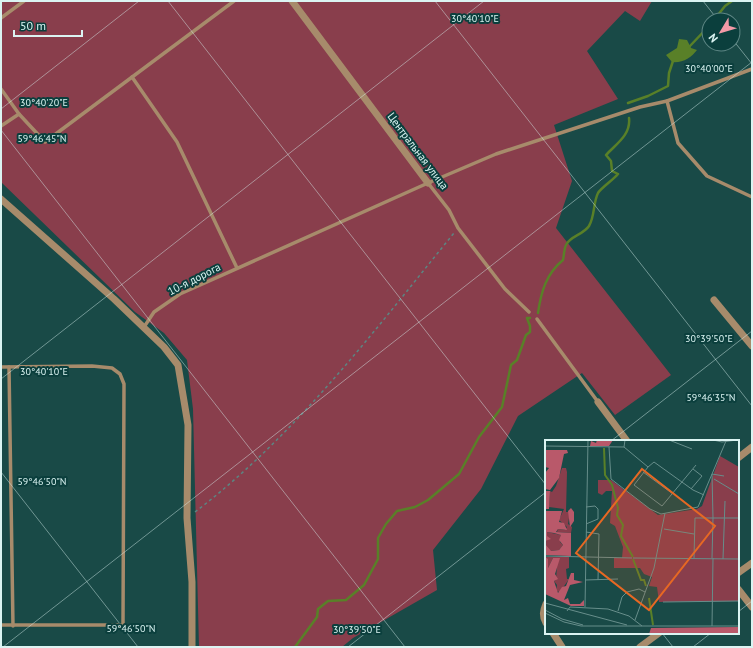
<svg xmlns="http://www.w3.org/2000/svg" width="753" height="648" font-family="'PT Sans',sans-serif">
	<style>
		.green { fill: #893e4c }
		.water { fill: #598028 }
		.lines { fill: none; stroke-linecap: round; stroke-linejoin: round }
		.stream { stroke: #598028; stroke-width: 2.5 }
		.path { stroke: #5c8582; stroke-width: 1.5; stroke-dasharray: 3 3; stroke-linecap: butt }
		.lane { stroke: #a78b6b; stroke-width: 3.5 }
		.street { stroke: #a78b6b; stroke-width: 7 }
		.ticks { fill: none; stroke: #dbf4f2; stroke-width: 1; stroke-opacity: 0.45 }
		.labels { text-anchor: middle; stroke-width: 4; stroke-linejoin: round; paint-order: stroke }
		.street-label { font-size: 11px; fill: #dbf4f2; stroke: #0b3f3d }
		.inset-river { fill: none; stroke: #598028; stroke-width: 2 }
		.inset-road { fill: none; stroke: #678e8b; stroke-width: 1 }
		.view { fill: #e76823; fill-opacity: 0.15; stroke: #e76823; stroke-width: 2 }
		.inset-edge { fill: none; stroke: #dbf4f2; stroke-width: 2 }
		.ticks-label { font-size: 10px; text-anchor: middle; fill: #dbf4f2; stroke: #0b3f3d; stroke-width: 4; stroke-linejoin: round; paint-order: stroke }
	</style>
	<rect width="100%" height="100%" fill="#194a47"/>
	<polygon class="green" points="1,1 652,1 640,21 625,11 587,51 618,99 554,125 572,181 556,228 671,375 615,415 582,373 518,416 481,489 433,550 437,590 353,638 342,647 199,647 193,409 187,360 164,333 135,312 1,182"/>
	<path class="water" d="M679,39L687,40L691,48L697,50C691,58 683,63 672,62L666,55L677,48Z"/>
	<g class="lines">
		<g class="stream">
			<polyline points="714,20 725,6 732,1"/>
			<polyline points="689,47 709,26"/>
			<polyline points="628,103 648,96 668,86 669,73 673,61"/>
			<path d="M538,313C541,292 546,274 563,260C564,256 564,249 566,245C570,236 583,235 589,226C595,216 593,203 598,193C601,188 613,180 618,174L612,171L611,161L606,155C616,144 631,135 629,118"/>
			<polyline points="295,647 317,617 318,609 328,601 346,600 364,585 378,559 378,538 386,524 397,511 415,507 428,500 459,474 479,437 502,407 511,365 517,360 526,335 530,332 530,326 527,318 530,318"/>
		</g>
		<path class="path" d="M195,512C296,435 374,331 454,233"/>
		<g class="lane">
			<polyline points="1,18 24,1"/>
			<polyline points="132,77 177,142 237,268"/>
			<polyline points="1,89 19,114 45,142 234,1"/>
			<polyline points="667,101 678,143 707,176 752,197"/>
			<polyline points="1,126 19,114"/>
			<polyline points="428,183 449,210 458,228 505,289 529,312"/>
			<polyline points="537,319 598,402"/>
			<polyline points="144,327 154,312 180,294 428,183 496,154 640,107 667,101 752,69"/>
			<polyline points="1,367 92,366 112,368 120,374 124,384 123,625 1,625"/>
			<polyline points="9,367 13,626"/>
		</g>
		<g class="street">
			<polyline points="292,1 428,183"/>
			<polyline points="1,199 114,299 164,347 178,365 188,425 187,518 192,582 192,647"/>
			<polyline points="714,300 752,346"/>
			<polyline points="598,402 627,441"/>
			<polyline points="738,458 752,447"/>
			<polyline points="738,573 752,563"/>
			<polyline points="738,589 752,607"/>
			<path d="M546,604C543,611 542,616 546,623"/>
			<polyline points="553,633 562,647"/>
			<polyline points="640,647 659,633"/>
		</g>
	</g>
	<path class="ticks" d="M168,1L546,485M435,1L752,406M703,1L718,20M733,40L752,64M1,109L139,1M1,130L405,647M1,379L484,1M611,441L752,331M1,472L138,647M738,612L752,601M662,633L673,647M3,647L752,62M348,647L546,492M693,647L711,633"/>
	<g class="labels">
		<g class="street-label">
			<text transform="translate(418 151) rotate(53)" y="4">Центральная улица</text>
			<text transform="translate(194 279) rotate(-27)" y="4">10-я дорога</text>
		</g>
	</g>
	<g transform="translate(545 440)">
		<rect width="194" height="194" fill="#194a47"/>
		<path d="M175,16L194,27V161L114,162L112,147L104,146L107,137L99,134L95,128H69V118H77L78,107L70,86L65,83L67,51H61L57,55L53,53V40H66L113,75L152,69L157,66ZM17,28H21L22,32L21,72H25L23,84L27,87L26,93L12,92L13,89L20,90L22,87L14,80L19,69L4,67L5,51L7,52L11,46ZM2,92L16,95L15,102L18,105L14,110L5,111L2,109L0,104ZM0,117H24V128L21,129L22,139H24L15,152L11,151L12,145L9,141L11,140L12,125L8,118L3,128Z" fill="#893e4c"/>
		<path d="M52,0H68L64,6H45L46,1L51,3ZM0,10H22L23,13L19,14L14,38L5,50L0,49V33L4,28L0,27ZM0,51H5L4,69H0ZM26,68L29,72V81L25,87L23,71ZM0,71H17L14,82L19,83L22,90L13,89L11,92L26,93V116L0,115V104L6,111L14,110L18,105L14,100L16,95L9,93L2,92V96L6,99L0,101ZM0,117L3,119V128L8,118H15L10,134L13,139L9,141L13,153L17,147L21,146L26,133H29V140L38,142L25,145L19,160L23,158L25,164H35L39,160V166H26L0,154ZM194,187V194H104L106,188Z" fill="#b9596a"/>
		<path class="inset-river" d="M59,8L60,35L67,45L73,68L72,75L78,85L76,96L88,117M88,119L96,140H99L101,146M104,158L108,185"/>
		<path class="inset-road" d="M124,0L147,9M168,0L177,2L192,0M0,6L79,7L80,0M64,7L66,39L105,69L116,74L153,67L181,1M79,7L103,27L109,22L148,50L159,55M103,27L89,45L117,66L151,25M98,32L128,54M179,36L167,34L168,78H194M169,39L194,54M146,49L157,36L148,29M41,67L50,66L53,69V79L41,84M119,89L149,94M41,92L54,94L53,140M0,116L87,118M88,118L194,119M149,118L150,78H168L167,118M178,119L180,61M40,140L73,139M118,162L194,161M0,163L82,185M40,167L43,0M0,170L17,179L38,185M22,171L25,167L63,169L84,176L97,186M73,171L77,157L82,152L94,149L100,152M0,173L19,182L36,186H194M90,180L109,128L120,73M167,186L168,118"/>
		<path class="view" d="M97,29L170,86L104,170L31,113Z"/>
		<rect width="194" height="194" class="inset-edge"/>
	</g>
	<g class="ticks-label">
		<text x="475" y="22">30°40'10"E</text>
		<text x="709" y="72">30°40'00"E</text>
		<text x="44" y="106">30°40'20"E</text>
		<text x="42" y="142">59°46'45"N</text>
		<text x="709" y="342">30°39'50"E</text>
		<text x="44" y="375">30°40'10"E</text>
		<text x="711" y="401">59°46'35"N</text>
		<text x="42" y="485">59°46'50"N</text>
		<text x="131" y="632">59°46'50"N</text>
		<text x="357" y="633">30°39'50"E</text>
	</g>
	<rect width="753" height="648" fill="none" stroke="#dbf4f2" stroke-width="4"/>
	<g transform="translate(721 32) rotate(232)"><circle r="19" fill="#0b3f3d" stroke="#5e8785"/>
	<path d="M0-3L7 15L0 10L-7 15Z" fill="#f39aa7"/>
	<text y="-6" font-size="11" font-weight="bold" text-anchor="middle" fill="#dbf4f2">N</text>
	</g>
	<path d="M14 30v6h68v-6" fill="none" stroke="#dbf4f2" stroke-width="2"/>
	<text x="20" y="30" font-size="12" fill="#dbf4f2" stroke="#0b3f3d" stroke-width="3" paint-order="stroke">50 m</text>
</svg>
